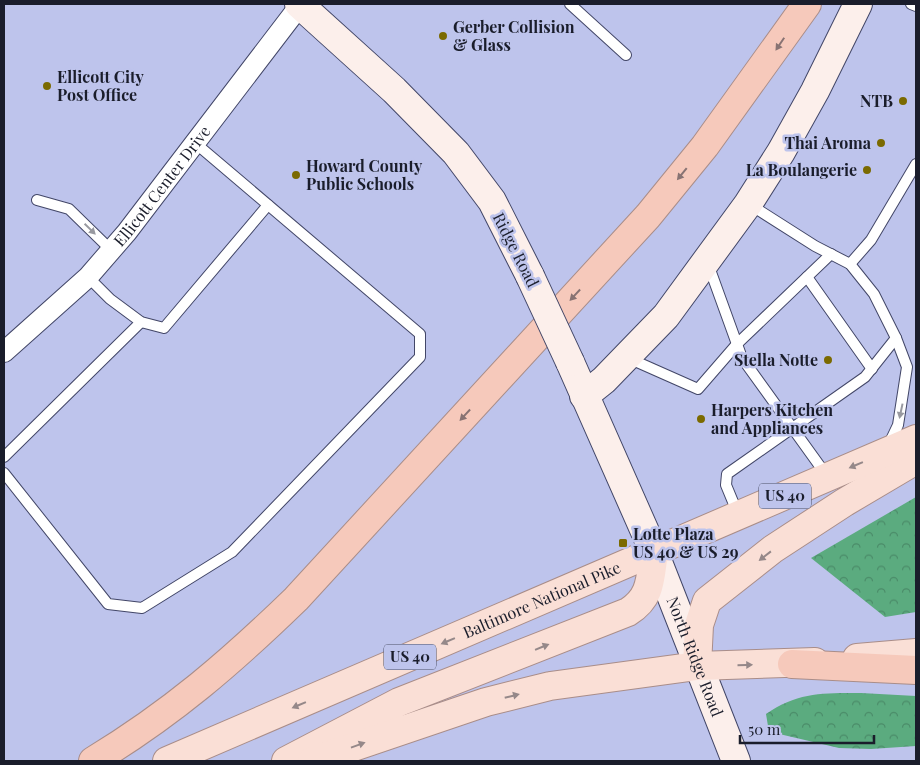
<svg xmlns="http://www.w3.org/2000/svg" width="920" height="765" font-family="'Playfair Display',serif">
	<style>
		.forest { fill: url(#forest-crowns) }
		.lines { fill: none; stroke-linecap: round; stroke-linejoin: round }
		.lane-casing { stroke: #424667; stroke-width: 12 }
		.street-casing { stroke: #424667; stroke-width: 22 }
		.secondary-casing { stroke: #424667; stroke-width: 30 }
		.primary-casing { stroke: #a98d89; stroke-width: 30 }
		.highway-casing { stroke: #a98d89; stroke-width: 30 }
		.lane { stroke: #fff; stroke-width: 10 }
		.street { stroke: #fff; stroke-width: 20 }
		.secondary { stroke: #fcefeb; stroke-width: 28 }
		.primary { stroke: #fadfd6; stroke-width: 28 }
		.highway { stroke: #f6c9bb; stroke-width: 28 }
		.secondary-bridge-casing { stroke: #424667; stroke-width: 30; stroke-linecap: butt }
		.secondary-bridge { stroke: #fcefeb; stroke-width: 28 }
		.oneway { fill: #887373 }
		.oneway2 { fill: #9899a0 }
		.oneway3 { fill: #958889 }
		.poi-dot { fill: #7b6a00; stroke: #bec4ec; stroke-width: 2 }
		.labels { text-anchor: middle; stroke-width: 5; stroke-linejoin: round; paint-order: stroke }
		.shield { fill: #bec4ec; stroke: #4b4f65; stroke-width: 1 }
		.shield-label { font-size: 15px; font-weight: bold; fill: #1a1d2b }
		.poi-label { font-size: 16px; font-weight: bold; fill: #1a1d2b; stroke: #bec4ec; text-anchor: start }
		.street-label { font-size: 16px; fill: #1a1d2b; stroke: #bec4ec }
	</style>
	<defs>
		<pattern id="forest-crowns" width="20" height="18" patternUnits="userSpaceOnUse" patternTransform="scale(1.25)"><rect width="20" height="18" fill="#5bab7f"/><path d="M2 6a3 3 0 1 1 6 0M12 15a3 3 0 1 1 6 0" fill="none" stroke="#4a8b68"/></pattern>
	</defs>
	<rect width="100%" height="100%" fill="#bec4ec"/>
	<g class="forest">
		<polygon points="916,497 916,612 885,617 811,558"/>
		<path d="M861,693L916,696V746L871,749L839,748L775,733L768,726L766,714C798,692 823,693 861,693Z"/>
	</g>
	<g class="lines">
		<defs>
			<g id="lane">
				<polyline points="570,4 626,55"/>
				<polyline points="911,4 916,6"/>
				<polyline points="37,200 69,209 111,250"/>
				<polyline points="749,204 815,246 850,264 874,294 896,338 907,367 898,425 888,446"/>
				<polyline points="708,264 742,358 827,476"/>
				<polyline points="850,264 871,240 916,164"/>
				<polyline points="88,277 110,299 141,322 164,328 268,205"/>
				<polyline points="807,277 872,369"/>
				<polyline points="628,358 698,389 737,344 831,254"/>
				<polyline points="4,457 141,322"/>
				<polyline points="4,473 108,604 142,608 232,552 420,357 420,334 194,142"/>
				<polyline points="738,514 726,485 727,474 865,377 896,338"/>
			</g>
			<g id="street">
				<path id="s1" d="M4,352L88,277L127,232L301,4"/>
			</g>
			<g id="secondary">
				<polyline points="299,4 394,90 456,153 492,201 530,276"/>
				<path id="s2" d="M570,362L654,552L736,761"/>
				<polyline points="584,396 604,380 666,316 748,204 781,152 815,91 858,4"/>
			</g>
			<g id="primary">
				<polyline points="857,658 916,653"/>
				<polyline points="697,666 699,625 707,601 773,549 845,502 916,460"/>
				<path id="s3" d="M167,761L916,439"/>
				<path d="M286,761L399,702L628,612C652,597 650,578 654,552"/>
				<polyline points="312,761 486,702 550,686 697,666 815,662"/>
			</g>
			<g id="highway">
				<polyline points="792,664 916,670"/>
				<path d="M93,761C172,713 230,663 296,599L648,216L705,146L807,4"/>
			</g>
		</defs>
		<use href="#lane" class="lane-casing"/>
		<use href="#street" class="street-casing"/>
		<use href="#secondary" class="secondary-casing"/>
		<use href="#primary" class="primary-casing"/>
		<use href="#highway" class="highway-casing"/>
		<use href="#lane" class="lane"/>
		<use href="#street" class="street"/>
		<use href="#secondary" class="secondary"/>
		<use href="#primary" class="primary"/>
		<use href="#highway" class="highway"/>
		<defs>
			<polyline id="secondary-bridge" points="530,276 570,362"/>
		</defs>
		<use href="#secondary-bridge" class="secondary-bridge-casing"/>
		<use href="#secondary-bridge" class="secondary-bridge"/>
	</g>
	<defs><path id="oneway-solid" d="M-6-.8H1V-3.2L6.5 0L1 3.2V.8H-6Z" transform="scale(1.25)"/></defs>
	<g class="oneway">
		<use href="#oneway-solid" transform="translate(780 44) rotate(124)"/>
		<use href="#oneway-solid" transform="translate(682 174) rotate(129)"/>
		<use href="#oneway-solid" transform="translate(575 295) rotate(133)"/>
		<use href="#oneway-solid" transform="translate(465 415) rotate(133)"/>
	</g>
	<g class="oneway2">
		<use href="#oneway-solid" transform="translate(90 229) rotate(44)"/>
		<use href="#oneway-solid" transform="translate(901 411) rotate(102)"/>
	</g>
	<g class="oneway3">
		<use href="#oneway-solid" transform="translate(856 465) rotate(157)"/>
		<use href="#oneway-solid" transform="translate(765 556) rotate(142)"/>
		<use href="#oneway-solid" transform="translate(448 641) rotate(157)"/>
		<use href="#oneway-solid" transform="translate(542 647) rotate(-22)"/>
		<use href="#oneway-solid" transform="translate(745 665) rotate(-1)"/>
		<use href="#oneway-solid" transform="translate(512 696) rotate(-14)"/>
		<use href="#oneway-solid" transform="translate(299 705) rotate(157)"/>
		<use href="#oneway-solid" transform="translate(358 745) rotate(-20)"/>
	</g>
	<g class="poi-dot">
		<circle cx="443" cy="36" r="5"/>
		<circle cx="47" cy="86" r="5"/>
		<circle cx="903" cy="101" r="5"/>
		<circle cx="881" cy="143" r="5"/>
		<circle cx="867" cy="170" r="5"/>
		<circle cx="296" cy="175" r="5"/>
		<circle cx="828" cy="360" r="5"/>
		<circle cx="701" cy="419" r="5"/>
		<rect x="618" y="538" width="10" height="10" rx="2.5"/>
	</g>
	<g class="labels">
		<g class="shield">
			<rect x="759" y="483.5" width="52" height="25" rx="4"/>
			<rect x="384" y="644.5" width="52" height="25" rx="4"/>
		</g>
		<g class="shield-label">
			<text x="785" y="501">US 40</text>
			<text x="410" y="662">US 40</text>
		</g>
		<g class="poi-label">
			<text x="453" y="33">Gerber Collision<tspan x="453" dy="18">&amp; Glass</tspan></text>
			<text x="57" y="83">Ellicott City<tspan x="57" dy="18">Post Office</tspan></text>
			<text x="893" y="107" text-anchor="end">NTB</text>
			<text x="871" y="149" text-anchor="end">Thai Aroma</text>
			<text x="306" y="172">Howard County<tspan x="306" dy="18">Public Schools</tspan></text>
			<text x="857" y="176" text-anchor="end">La Boulangerie</text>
			<text x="818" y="366" text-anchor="end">Stella Notte</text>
			<text x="711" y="416">Harpers Kitchen<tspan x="711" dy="18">and Appliances</tspan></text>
			<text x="633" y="540">Lotte Plaza<tspan x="633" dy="18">US 40 &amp; US 29</tspan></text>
		</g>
		<g class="street-label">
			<text dy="6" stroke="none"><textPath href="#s1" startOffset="230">Ellicott Center Drive</textPath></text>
			<text transform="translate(516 250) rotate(63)" y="6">Ridge Road</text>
			<text dy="6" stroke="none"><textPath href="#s3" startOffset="408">Baltimore National Pike</textPath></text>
			<text dy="6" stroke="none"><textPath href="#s2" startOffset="320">North Ridge Road</textPath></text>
		</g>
	</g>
	<rect width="920" height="765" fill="none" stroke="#1a1d2b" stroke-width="10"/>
	<path d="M740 735v8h134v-8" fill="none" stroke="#1a1d2b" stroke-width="2.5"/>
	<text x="748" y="735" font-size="15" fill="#1a1d2b" stroke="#bec4ec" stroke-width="4" paint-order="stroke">50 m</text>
</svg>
